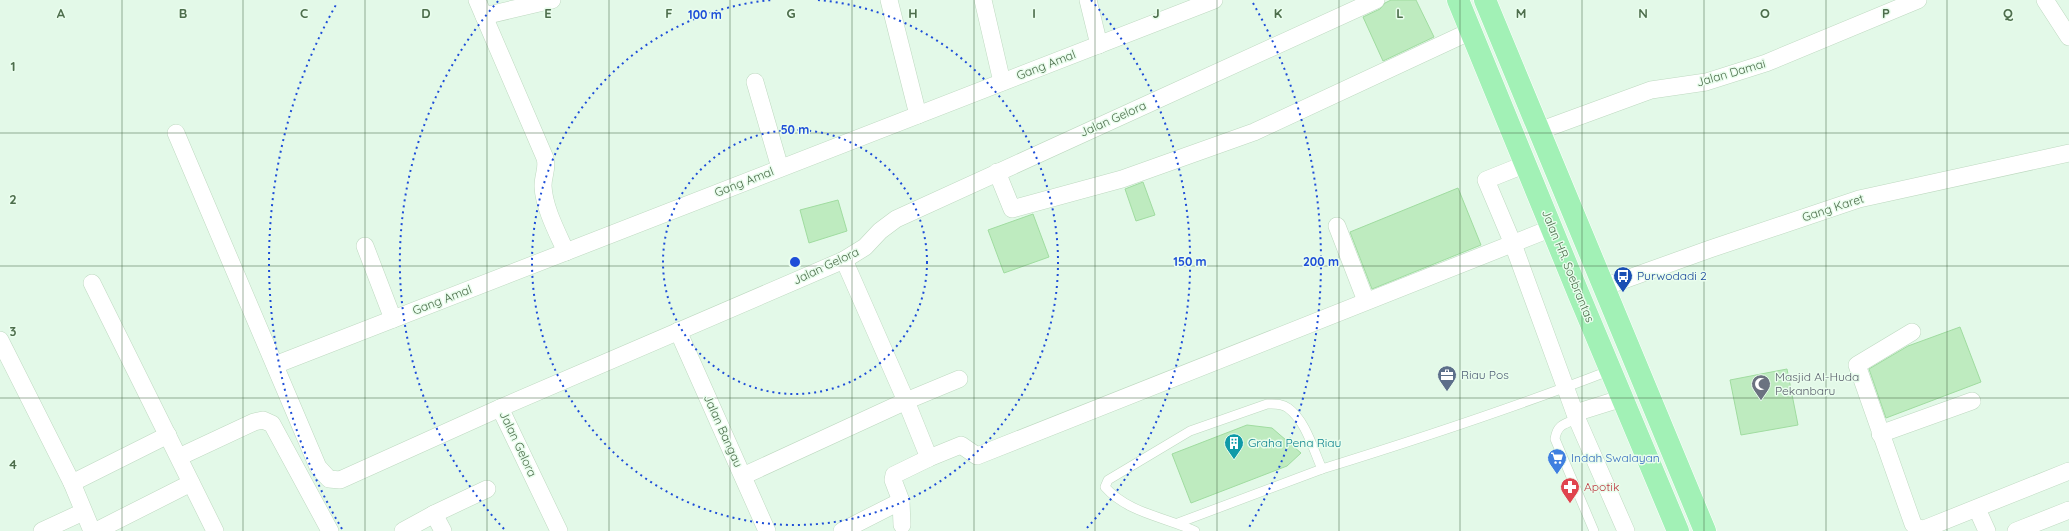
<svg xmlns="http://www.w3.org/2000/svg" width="2069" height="531" font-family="Quicksand,sans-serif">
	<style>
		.building { fill: #beebbf; stroke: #a0dca0 }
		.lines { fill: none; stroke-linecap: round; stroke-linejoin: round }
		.lane-casing { stroke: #bed9c0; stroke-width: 10 }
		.street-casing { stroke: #bed9c0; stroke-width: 18 }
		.primary-casing { stroke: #fff; stroke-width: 23 }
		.lane { stroke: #fff; stroke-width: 9 }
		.street { stroke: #fff; stroke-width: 17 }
		.primary { stroke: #a2f1b6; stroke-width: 22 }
		.grid { fill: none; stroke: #4d6e4c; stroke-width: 1; stroke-opacity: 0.55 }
		.ring { fill: none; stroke: #1d4ed8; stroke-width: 2; stroke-dasharray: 2 4 }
		.labels { text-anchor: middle; stroke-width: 3; stroke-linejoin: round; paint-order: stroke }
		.street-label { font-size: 12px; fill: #4d6e4c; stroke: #e9fded }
		.transit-label { font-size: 12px; fill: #164399; stroke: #e9fded; text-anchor: start }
		.service-label { font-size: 12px; fill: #4e5e75; stroke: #e9fded; text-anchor: start }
		.worship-label { font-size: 12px; fill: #5b616d; stroke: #e9fded; text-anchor: start }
		.culture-label { font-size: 12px; fill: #0d838f; stroke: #e9fded; text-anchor: start }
		.shop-label { font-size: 12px; fill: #366cbe; stroke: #e9fded; text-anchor: start }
		.health-label { font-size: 12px; fill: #be3a42; stroke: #e9fded; text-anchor: start }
		.grid-label { font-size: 13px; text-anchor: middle; font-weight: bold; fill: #4d6e4c; stroke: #e9fded; stroke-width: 3; stroke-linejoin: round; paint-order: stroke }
		.centre { fill: #1d4ed8; stroke: #e9fded; stroke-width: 2 }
		.ring-label { font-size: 12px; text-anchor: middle; font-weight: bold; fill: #1d4ed8; stroke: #e9fded; stroke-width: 3; stroke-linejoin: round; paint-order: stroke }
	</style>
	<rect width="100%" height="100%" fill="#e3f9e8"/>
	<g class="building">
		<polygon points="1391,0 1416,0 1434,37 1383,61 1363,17 1380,9 1385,3"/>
		<polygon points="1143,182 1155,215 1136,221 1125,189"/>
		<polygon points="1458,188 1481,245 1372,289 1350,232"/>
		<polygon points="838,200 847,231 809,243 800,210"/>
		<polygon points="1033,214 1049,257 1004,273 988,230"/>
		<polygon points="1960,327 1981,382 1886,418 1869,369 1908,346"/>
		<polygon points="1787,369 1798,425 1741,435 1730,380"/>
		<polygon points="1247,425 1272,428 1301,453 1287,466 1191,503 1172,454"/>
	</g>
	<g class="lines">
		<defs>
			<g id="lane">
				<path d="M1577,419C1564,424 1557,425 1555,439L1594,531"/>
				<polyline points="1178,523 1322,469"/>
				<path d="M1195,531C1165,517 1128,513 1105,487L1108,480L1190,431L1267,404C1274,404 1282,403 1288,408C1306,421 1313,449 1322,469C1419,439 1516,407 1611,370"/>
			</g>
			<g id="street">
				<path d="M477,0L545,158C548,168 543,175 543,186C544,208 557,232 566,252"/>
				<polyline points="889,0 918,115"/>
				<polyline points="983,0 1002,82"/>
				<polyline points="1088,0 1099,45"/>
				<polyline points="2045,0 2069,37"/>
				<polyline points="484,16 552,0"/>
				<polyline points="755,82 780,168"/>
				<polyline points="1539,131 1651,90 1706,82 1766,63 1918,0"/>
				<polyline points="176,133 318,467 329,479 340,480 500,408 844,260 865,247 880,231 896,219 1376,0"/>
				<polyline points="1526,164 1486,180 1513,244 1577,419 1626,531"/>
				<polyline points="997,172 1012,209 1122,179 1254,132 1471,31"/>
				<polyline points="1337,226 1366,301"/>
				<polyline points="365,246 393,319"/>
				<polyline points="844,260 906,401 929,458"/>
				<polyline points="92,283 215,531"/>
				<polyline points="1604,287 1710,249 1859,199 2069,153"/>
				<polyline points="678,331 767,531"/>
				<polyline points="1912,332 1857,365 1913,524 1917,528 1924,529 2069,471"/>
				<polyline points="0,340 72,483 92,531"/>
				<polyline points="275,365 1214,0"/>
				<polyline points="500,408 559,531"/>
				<polyline points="1575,413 1623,398"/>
				<polyline points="1880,434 1972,401"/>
				<polyline points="179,457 254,422 263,420 272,424 330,531"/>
				<polyline points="743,476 906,401 959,379"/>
				<polyline points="72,483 168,435"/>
				<polyline points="1977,509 1987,531"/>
				<polyline points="434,514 443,531"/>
				<polyline points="902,525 901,501 893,480 894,475 929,458 961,445 977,456 1552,228"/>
				<polyline points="42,531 83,512"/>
				<polyline points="96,531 191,483"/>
				<polyline points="403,531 434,514 487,489"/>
				<polyline points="842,531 901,501"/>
				<polyline points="2016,531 2069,510"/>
			</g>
			<g id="primary">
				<polyline points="1458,0 1579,295 1678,531"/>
				<polyline points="1485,0 1705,531"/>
			</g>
		</defs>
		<use href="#lane" class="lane-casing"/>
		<use href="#street" class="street-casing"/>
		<use href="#primary" class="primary-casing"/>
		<use href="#lane" class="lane"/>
		<use href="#street" class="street"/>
		<use href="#primary" class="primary"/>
	</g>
	<path class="grid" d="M122,0V531M243,0V531M365,0V531M487,0V531M609,0V531M730,0V531M852,0V531M974,0V531M1095,0V531M1217,0V531M1339,0V531M1460,0V531M1582,0V531M1704,0V531M1826,0V531M1947,0V531M0,133H2069M0,266H2069M0,398H2069"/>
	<g class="ring">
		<circle cx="795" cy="262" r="132"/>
		<path d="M818 0A263 263 0 1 1 772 0"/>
		<path d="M504 529A395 395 0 0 1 499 0M1091 0A395 395 0 0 1 1086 529"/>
		<path d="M342 529A526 526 0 0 1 337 3M1253 3A526 526 0 0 1 1248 529"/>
	</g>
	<defs>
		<symbol id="bus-pin" viewBox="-11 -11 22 30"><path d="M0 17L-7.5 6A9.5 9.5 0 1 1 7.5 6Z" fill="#1a4fb4" stroke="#e9fded"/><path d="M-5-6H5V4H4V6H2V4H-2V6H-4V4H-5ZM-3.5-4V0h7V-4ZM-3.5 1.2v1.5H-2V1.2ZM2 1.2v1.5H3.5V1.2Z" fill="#fff"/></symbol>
		<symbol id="office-pin" viewBox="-11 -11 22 30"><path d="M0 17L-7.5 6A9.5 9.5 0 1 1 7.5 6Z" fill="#5c6f8a" stroke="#e9fded"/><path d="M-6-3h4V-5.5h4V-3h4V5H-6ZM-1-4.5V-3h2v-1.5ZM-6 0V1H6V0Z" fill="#fff"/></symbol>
		<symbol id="mosque-pin" viewBox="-11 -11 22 30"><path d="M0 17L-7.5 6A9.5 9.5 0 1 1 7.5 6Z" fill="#6b7280" stroke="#e9fded"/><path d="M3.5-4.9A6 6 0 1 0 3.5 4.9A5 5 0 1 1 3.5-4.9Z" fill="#fff"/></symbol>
		<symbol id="building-pin" viewBox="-11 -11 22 30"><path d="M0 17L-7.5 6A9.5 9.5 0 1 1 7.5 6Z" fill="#0f9aa8" stroke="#e9fded"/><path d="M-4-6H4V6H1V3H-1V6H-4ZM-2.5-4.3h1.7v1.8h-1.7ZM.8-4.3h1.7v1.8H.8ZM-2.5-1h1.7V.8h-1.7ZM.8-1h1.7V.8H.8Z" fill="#fff"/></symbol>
		<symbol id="supermarket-pin" viewBox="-11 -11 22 30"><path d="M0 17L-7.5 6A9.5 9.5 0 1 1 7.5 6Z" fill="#3f7fe0" stroke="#e9fded"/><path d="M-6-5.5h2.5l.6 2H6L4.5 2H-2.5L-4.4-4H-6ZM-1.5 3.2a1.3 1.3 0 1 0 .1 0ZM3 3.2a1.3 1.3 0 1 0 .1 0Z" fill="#fff"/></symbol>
		<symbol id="pharmacy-pin" viewBox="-11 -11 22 30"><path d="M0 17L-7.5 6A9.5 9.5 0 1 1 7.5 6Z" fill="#e0444e" stroke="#e9fded"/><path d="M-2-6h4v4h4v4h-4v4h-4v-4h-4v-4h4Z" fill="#fff"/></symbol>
	</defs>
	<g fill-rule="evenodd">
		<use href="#bus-pin" x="1612" y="265" width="22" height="30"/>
		<use href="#office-pin" x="1436" y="364" width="22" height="30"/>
		<use href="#mosque-pin" x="1750" y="373" width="22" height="30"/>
		<use href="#building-pin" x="1223" y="432" width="22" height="30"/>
		<use href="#supermarket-pin" x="1546" y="447" width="22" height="30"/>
		<use href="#pharmacy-pin" x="1559" y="476" width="22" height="30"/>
	</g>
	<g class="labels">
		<g class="street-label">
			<text transform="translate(1046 65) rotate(-21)" y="4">Gang Amal</text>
			<text transform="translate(1731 73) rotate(-16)" y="4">Jalan Damai</text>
			<text transform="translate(1113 119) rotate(-24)" y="4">Jalan Gelora</text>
			<text transform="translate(744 182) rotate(-21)" y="4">Gang Amal</text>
			<text transform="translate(1833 208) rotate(-18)" y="4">Gang Karet</text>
			<text transform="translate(826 266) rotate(-25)" y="4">Jalan Gelora</text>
			<text transform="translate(1568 266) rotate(68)" y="4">Jalan HR. Soebrantas</text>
			<text transform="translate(442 300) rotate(-21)" y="4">Gang Amal</text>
			<text transform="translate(723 431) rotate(66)" y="4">Jalan Bangau</text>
			<text transform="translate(518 444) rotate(65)" y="4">Jalan Gelora</text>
		</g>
		<g class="transit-label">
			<text x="1637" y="280">Purwodadi 2</text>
		</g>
		<g class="service-label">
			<text x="1461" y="379">Riau Pos</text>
		</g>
		<g class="worship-label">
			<text x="1775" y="381">Masjid Al-Huda<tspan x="1775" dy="14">Pekanbaru</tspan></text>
		</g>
		<g class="culture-label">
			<text x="1248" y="447">Graha Pena Riau</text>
		</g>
		<g class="shop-label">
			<text x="1571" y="462">Indah Swalayan</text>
		</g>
		<g class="health-label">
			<text x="1584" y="491">Apotik</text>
		</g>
	</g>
	<g class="grid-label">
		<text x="61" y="18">A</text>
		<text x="183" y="18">B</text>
		<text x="304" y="18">C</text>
		<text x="426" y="18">D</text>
		<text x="548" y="18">E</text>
		<text x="669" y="18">F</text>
		<text x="791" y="18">G</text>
		<text x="913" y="18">H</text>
		<text x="1034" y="18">I</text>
		<text x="1156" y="18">J</text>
		<text x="1278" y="18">K</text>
		<text x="1400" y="18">L</text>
		<text x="1521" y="18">M</text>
		<text x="1643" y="18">N</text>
		<text x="1765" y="18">O</text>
		<text x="1886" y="18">P</text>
		<text x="2008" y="18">Q</text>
		<text x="13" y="71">1</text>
		<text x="13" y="204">2</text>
		<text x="13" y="336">3</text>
		<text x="13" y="469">4</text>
	</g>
	<circle cx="795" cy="262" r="6" class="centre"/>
	<g class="ring-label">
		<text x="705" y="19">100 m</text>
		<text x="795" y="134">50 m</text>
		<text x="1190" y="266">150 m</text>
		<text x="1321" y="266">200 m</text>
	</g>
</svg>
